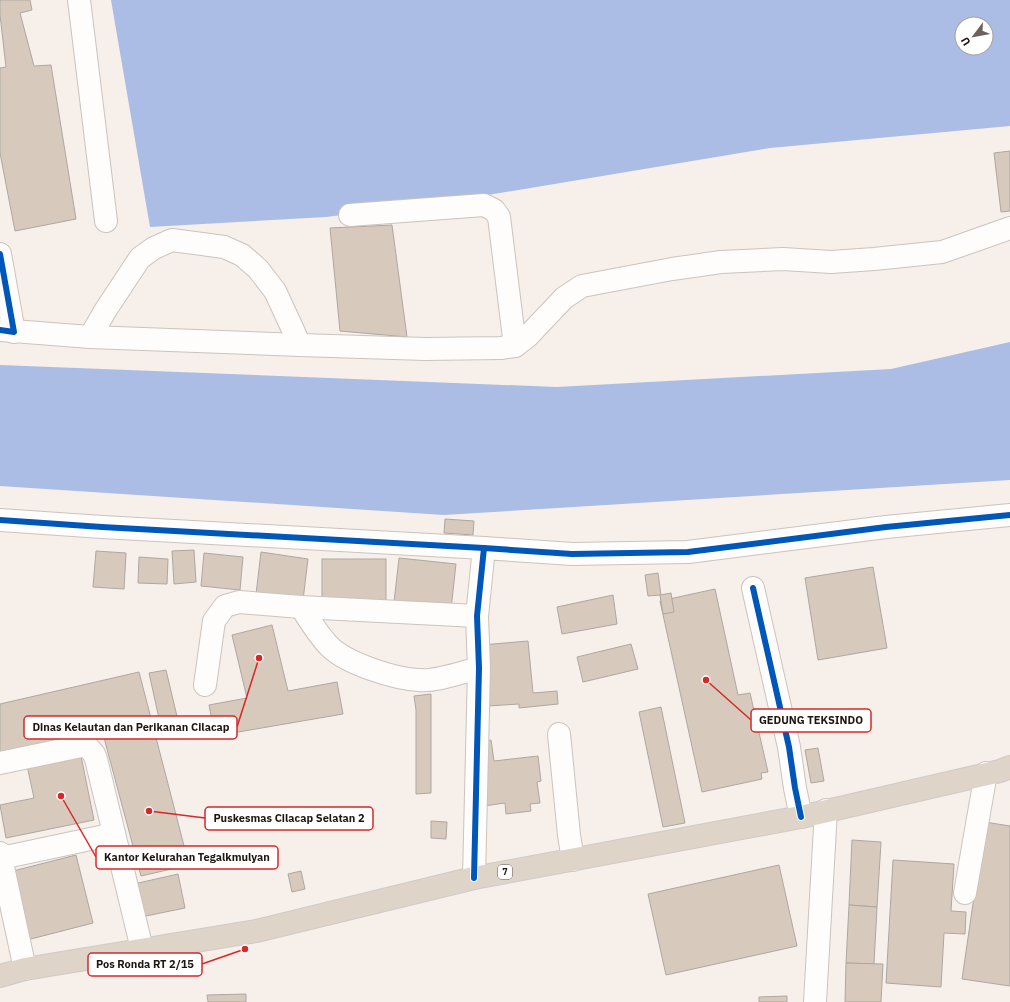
<svg xmlns="http://www.w3.org/2000/svg" width="1010" height="1002" font-family="'IBM Plex Sans',sans-serif">
	<style>
		.water { fill: #abbde4; fill-rule: evenodd }
		.building { fill: #d7cabd; stroke: #aea7a1 }
		.lines { fill: none; stroke-linecap: round; stroke-linejoin: round }
		.minor-casing { stroke: #cbc3bd; stroke-width: 24 }
		.highway-casing { stroke: #cfcbc8; stroke-width: 24 }
		.minor { stroke: #fefdfc; stroke-width: 22 }
		.highway { stroke: #ded4c8; stroke-width: 22 }
		.cycleway-casing { stroke: #fff; stroke-width: 8 }
		.cycleway { stroke: #0057b8; stroke-width: 6 }
		.labels { text-anchor: middle; stroke-width: 4; stroke-linejoin: round; paint-order: stroke }
		.shield { fill: #fff; stroke: #625c58; stroke-width: 1 }
		.shield-label { font-size: 9px; font-weight: bold; fill: #1f1611 }
		.leader { fill: none; stroke: #d62828; stroke-width: 1.5 }
		.callout-dot { fill: #d62828; stroke: #fff; stroke-width: 1.5 }
		.callout { fill: #fff; stroke: #d62828; stroke-width: 1.5 }
		.callout-label { font-size: 11px; text-anchor: middle; font-weight: bold; fill: #1f1611 }
	</style>
	<rect width="100%" height="100%" fill="#f7efea"/>
	<g class="water">
		<path d="M111,0H1010V126L770,148L446,202L326,217L150,227ZM962,24H986V48H962Z"/>
		<polygon points="1010,342 1010,480 444,515 0,486 0,365 557,387 891,369"/>
	</g>
	<g class="building">
		<polygon points="0,0 30,0 32,10 20,13 34,66 51,65 76,219 15,231 0,153 0,68 6,67 0,15"/>
		<polygon points="1010,151 1010,211 1001,212 994,153"/>
		<polygon points="392,225 407,337 340,331 330,228"/>
		<polygon points="445,519 474,521 473,535 444,533"/>
		<polygon points="194,550 196,582 174,584 172,551"/>
		<polygon points="96,551 126,553 124,589 93,587"/>
		<polygon points="261,552 308,559 303,600 256,594"/>
		<polygon points="204,553 243,557 240,590 201,586"/>
		<polygon points="139,557 168,559 167,584 138,583"/>
		<polygon points="399,558 456,564 451,609 394,602"/>
		<rect x="322" y="559" width="64" height="42"/>
		<polygon points="873,567 887,648 818,660 805,578"/>
		<polygon points="658,573 661,595 648,596 645,575"/>
		<polygon points="715,589 738,695 750,693 768,772 761,773 762,779 702,792 660,601"/>
		<polygon points="671,593 674,612 663,614 660,595"/>
		<polygon points="613,595 617,624 562,634 557,607"/>
		<polygon points="272,625 288,691 337,682 343,714 215,736 209,705 247,698 232,635"/>
		<polygon points="528,641 533,693 557,691 558,704 519,708 519,704 488,706 482,645"/>
		<polygon points="631,644 638,669 583,682 577,657"/>
		<polygon points="166,670 180,729 162,732 149,673"/>
		<polygon points="139,672 189,865 141,876 103,734 0,758 0,704"/>
		<polygon points="431,694 431,793 416,794 416,710 414,696"/>
		<polygon points="661,707 685,823 663,827 639,712"/>
		<polygon points="491,740 494,761 538,756 541,781 537,782 540,803 530,804 531,811 506,814 505,803 484,806 478,742"/>
		<polygon points="818,748 824,781 811,783 805,750"/>
		<polygon points="80,751 94,820 6,838 0,805 34,798 26,761"/>
		<polygon points="431,821 447,822 446,839 431,838"/>
		<polygon points="985,822 1010,826 1010,986 962,979"/>
		<polygon points="852,840 881,842 877,907 849,905"/>
		<polygon points="76,855 93,923 27,940 9,872"/>
		<polygon points="893,860 954,864 951,911 966,912 965,934 944,933 941,987 886,983"/>
		<polygon points="779,865 797,946 666,975 648,894"/>
		<polygon points="301,871 305,889 292,892 288,874"/>
		<polygon points="178,874 185,908 141,917 134,884"/>
		<polygon points="849,905 877,907 874,964 846,963"/>
		<polygon points="846,963 883,964 881,1002 845,1002"/>
		<polygon points="246,994 246,1002 208,1002 207,995"/>
		<polygon points="787,996 787,1002 759,1002 759,997"/>
	</g>
	<g class="lines">
		<defs>
			<g id="minor">
				<polyline points="79,0 106,221"/>
				<polyline points="350,215 484,205 494,210 499,217 515,346"/>
				<polyline points="0,254 14,332"/>
				<polyline points="0,330 90,337 105,311 140,258 154,248 172,240 224,247 242,255 258,269 275,291 300,345 425,349 501,348 515,346 527,337 564,298 582,286 672,269 721,262 783,259 831,262 874,259 942,252 1010,228"/>
				<polyline points="90,337 300,345"/>
				<polyline points="0,520 102,527 484,548"/>
				<polyline points="753,588 789,747 795,788 801,817"/>
				<path d="M301,607C310,621 319,636 330,647C348,664 395,679 419,680C435,682 463,672 479,668"/>
				<polyline points="205,685 214,621 225,606 239,602 301,607 477,616"/>
				<polyline points="559,734 569,835 573,860"/>
				<polyline points="0,763 86,745 94,754 96,759 142,949"/>
				<polyline points="0,853 25,969"/>
				<polyline points="1,858 114,834"/>
				<polyline points="474,878 479,668 477,616 484,548 572,554 688,552 886,527 1010,515"/>
				<polyline points="965,893 986,773"/>
				<polyline points="815,1002 826,810"/>
			</g>
			<polyline id="highway" points="0,976 25,969 256,931 474,878 801,817 1000,771 1010,767"/>
		</defs>
		<use href="#minor" class="minor-casing"/>
		<use href="#highway" class="highway-casing"/>
		<use href="#minor" class="minor"/>
		<use href="#highway" class="highway"/>
		<defs>
			<g id="cycleway">
				<polyline points="0,254 14,332 0,330"/>
				<polyline points="0,520 102,527 484,548"/>
				<polyline points="753,588 789,747 795,788 801,817"/>
				<polyline points="474,878 479,668 477,616 484,548 572,554 688,552 886,527 1010,515"/>
			</g>
		</defs>
		<use href="#cycleway" class="cycleway-casing"/>
		<use href="#cycleway" class="cycleway"/>
	</g>
	<g class="labels">
		<rect class="shield" x="498" y="865" width="14" height="14" rx="3"/>
		<g class="shield-label">
			<text x="505" y="875">7</text>
		</g>
	</g>
	<path class="leader" d="M706 680L751 720M259 658L237 727M149 811L205 818M61 796L96 857M245 949L202 964"/>
	<g class="callout-dot">
		<circle cx="706" cy="680" r="4"/>
		<circle cx="259" cy="658" r="4"/>
		<circle cx="149" cy="811" r="4"/>
		<circle cx="61" cy="796" r="4"/>
		<circle cx="245" cy="949" r="4"/>
	</g>
	<g class="callout">
		<rect x="751" y="709" width="120" height="23" rx="4"/>
		<rect x="24" y="716" width="213" height="23" rx="4"/>
		<rect x="205" y="807" width="168" height="23" rx="4"/>
		<rect x="96" y="846" width="182" height="23" rx="4"/>
		<rect x="88" y="953" width="114" height="23" rx="4"/>
	</g>
	<g class="callout-label">
		<text x="811" y="724">GEDUNG TEKSINDO</text>
		<text x="131" y="731">Dinas Kelautan dan Perikanan Cilacap</text>
		<text x="289" y="822">Puskesmas Cilacap Selatan 2</text>
		<text x="187" y="861">Kantor Kelurahan Tegalkmulyan</text>
		<text x="145" y="968">Pos Ronda RT 2/15</text>
	</g>
	<g transform="translate(974 36) rotate(238)"><circle r="19" fill="#ffffff" stroke="#a5a2a0"/>
	<path d="M0-3L7 15L0 10L-7 15Z" fill="#6b625d"/>
	<text y="-6" font-size="11" font-weight="bold" text-anchor="middle" fill="#1f1611">U</text>
	</g>
</svg>
